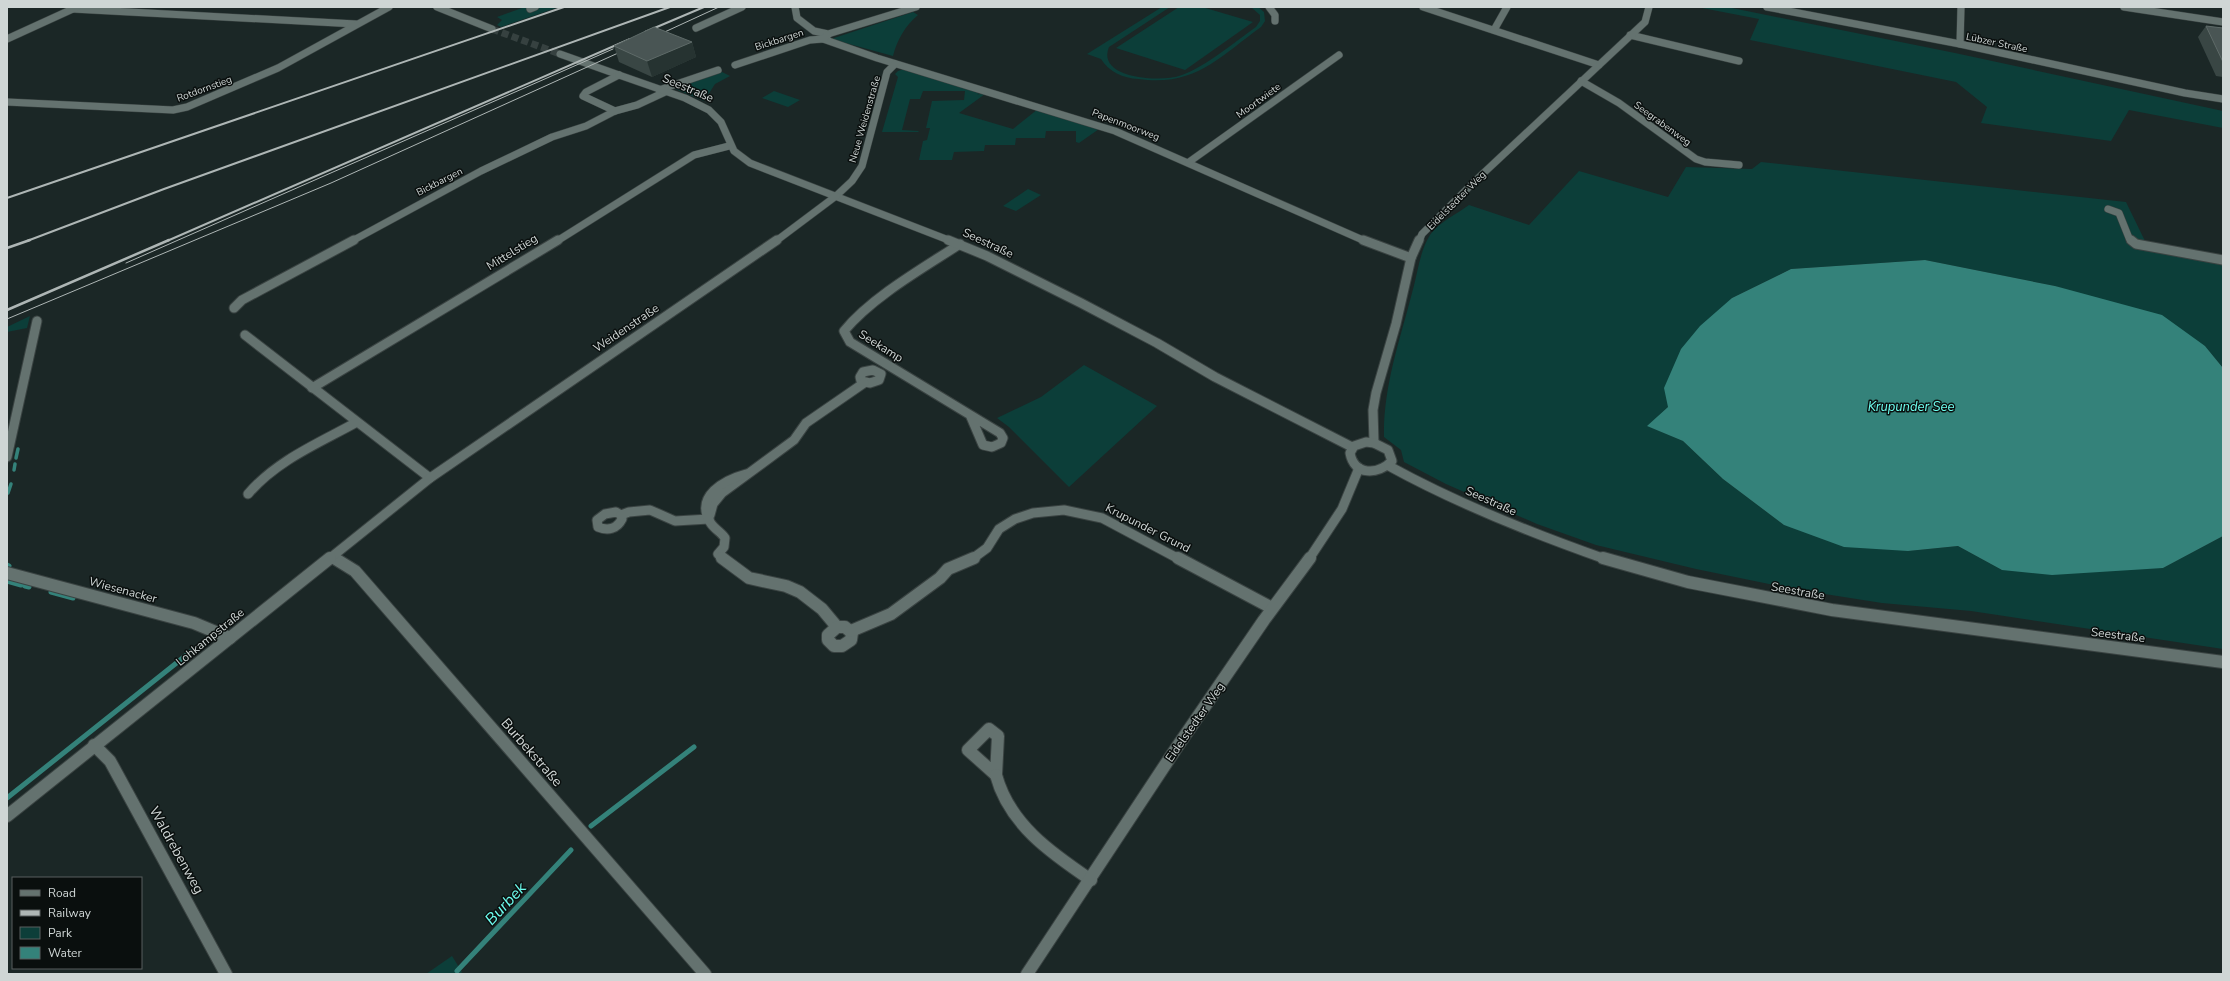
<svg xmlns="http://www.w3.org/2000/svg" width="2230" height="981" font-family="'Nunito Sans',sans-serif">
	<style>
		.green { fill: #0c3e39 }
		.water { fill: #34827a }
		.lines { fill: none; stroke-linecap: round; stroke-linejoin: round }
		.stream-far1 { stroke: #34827a; stroke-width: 3.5 }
		.stream { stroke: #34827a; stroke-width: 5 }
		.minor-tunnel { stroke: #364140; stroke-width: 7; stroke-dasharray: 7 3.5; stroke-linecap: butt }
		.minor-far2-casing { stroke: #3a4342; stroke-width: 8 }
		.minor-far1-casing { stroke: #3a4342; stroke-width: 11 }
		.minor-casing { stroke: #3a4342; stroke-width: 14 }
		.tertiary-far2-casing { stroke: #3a4342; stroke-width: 8 }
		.tertiary-far1-casing { stroke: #3a4342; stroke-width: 11 }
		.tertiary-casing { stroke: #3a4342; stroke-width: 14 }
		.minor-far2 { stroke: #64726f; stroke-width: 7 }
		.minor-far1 { stroke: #64726f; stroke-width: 9 }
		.minor { stroke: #64726f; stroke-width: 12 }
		.tertiary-far2 { stroke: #64726f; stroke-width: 7 }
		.tertiary-far1 { stroke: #64726f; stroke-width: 9 }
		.tertiary { stroke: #64726f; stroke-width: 12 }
		.tram { stroke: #aeb6b5; stroke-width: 1 }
		.rail-far1 { stroke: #aeb6b5; stroke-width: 2 }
		.rail { stroke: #aeb6b5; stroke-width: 2.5 }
		.wall { fill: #394644 }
		.shaded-wall { fill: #263331 }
		.building { fill: #495554; stroke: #5e6a68 }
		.labels { text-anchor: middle; stroke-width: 3; stroke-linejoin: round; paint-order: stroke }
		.far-street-label { font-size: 10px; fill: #cfd6d5; stroke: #0a0f0e }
		.street-label { font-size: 12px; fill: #cfd6d5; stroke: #0a0f0e }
		.water-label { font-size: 13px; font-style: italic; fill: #6efff0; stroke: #0a0f0e }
		.near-street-label { font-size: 14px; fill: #cfd6d5; stroke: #0a0f0e }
		.near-water-label { font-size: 16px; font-style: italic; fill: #6efff0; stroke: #0a0f0e }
	</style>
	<rect width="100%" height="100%" fill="#1b2726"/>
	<g class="green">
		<polygon points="525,7 559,7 501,27 497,25 502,20 497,17"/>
		<path d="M1162,7H1170L1109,47C1105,57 1108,64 1117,70C1126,75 1136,77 1146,78C1157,79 1171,79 1182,75C1205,67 1236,41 1256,27L1260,21V15L1251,7H1258L1264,12L1265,21L1261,27C1218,58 1195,87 1138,79C1123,78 1109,72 1101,59L1087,54Z"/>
		<polygon points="1179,7 1202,7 1253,22 1185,70 1116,48"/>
		<polygon points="1697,7 1727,7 1955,53 2223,111 2223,128 2129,110 2111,141 1981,123 1987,107 1956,82 1750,40 1759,19"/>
		<path d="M913,12L918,15C905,26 897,40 893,56L831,39Z"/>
		<polygon points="904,69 980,92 977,95 981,93 985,94 959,113 1013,129 1038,109 1099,129 1079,143 1076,142 1076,131 1046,131 1045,138 1016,138 1015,145 985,145 984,151 954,152 952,160 919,160 923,141 927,140 930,128 926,128 932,101 964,100 965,91 923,91 920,99 910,99 902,130 919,131 918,132 882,132 898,77 895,74 898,71"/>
		<polygon points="722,72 730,76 715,84 704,101 673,88"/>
		<polygon points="774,91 800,100 788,107 762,98"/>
		<path d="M1761,162L2126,202L2145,241L2223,255V368L2205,346L2055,286L1925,260L1791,269L1732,298L1668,407L1648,426L1683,441L1723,479L1784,525L1908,551L1958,546L2002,570L2163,568L2223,536V649L1971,611L1882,603L1793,589L1696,569L1596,545L1537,524L1446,484L1404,462L1401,450L1384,437C1383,387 1400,340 1412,293C1418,273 1419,253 1430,235C1439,222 1457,214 1469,205L1529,225L1579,171L1668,197L1686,167L1752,169Z"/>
		<polygon points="1028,189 1041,195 1016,211 1003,206"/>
		<polygon points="30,316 27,328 7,332 7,327"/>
		<polygon points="1084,365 1157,406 1069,487 1009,427 997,418 1041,397"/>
		<polygon points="452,956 462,972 460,974 426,974"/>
	</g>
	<polygon class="water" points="1925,260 2055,286 2162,315 2205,346 2223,368 2223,536 2163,568 2052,575 2002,570 1958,546 1908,551 1844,547 1784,525 1723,479 1683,441 1647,426 1668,407 1664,388 1681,349 1700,326 1732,298 1791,269"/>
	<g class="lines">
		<g class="stream-far1">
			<polyline points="16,458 18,449"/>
			<polyline points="14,470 15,464"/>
			<polyline points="8,493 11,484"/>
		</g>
		<g class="stream">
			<polyline points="7,565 9,566"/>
			<polyline points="7,581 21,585"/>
			<polyline points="25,586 29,587"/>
			<polyline points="51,592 73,598"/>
			<polyline points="7,798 194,649"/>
			<polyline points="591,826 694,747"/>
			<polyline points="457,971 571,850"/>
		</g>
		<polyline class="minor-tunnel" points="492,29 560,54"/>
		<defs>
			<g id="minor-far2">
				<polyline points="437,7 492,29"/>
				<polyline points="795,7 797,18 814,31 828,34 916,7"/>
				<polyline points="1269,7 1275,15 1275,21"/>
				<polyline points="1423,7 1599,65"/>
				<polyline points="2124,7 2223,22"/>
				<polyline points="73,9 356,24"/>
				<polyline points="530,9 535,7"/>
				<polyline points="696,28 742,7"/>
				<polyline points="1494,30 1507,7"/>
				<polyline points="1630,35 1739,61"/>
				<polyline points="7,39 77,7"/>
				<polyline points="823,39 877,58 1115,131 1365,241"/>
				<polyline points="1960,44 1961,7"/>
				<polyline points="560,54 619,75"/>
				<polyline points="735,65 810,40 823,39 828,35"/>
				<polyline points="1581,81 1619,103 1696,159 1705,162 1739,165"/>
				<polyline points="659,90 718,70"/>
				<polyline points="7,102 173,110 187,107 278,68 389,7"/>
				<polyline points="615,111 583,96 586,92 619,75"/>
				<polyline points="1189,162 1339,55"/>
				<polyline points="836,196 852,181 862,166 887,72 895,64"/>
				<polyline points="2108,209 2119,213 2129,238 2132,241"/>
				<polyline points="352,241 481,171 552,137 586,126 615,111 637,105 665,92"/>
				<polyline points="557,241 694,155 729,146"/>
				<polyline points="1419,241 1422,234 1474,182 1645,22 1649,7"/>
			</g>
			<g id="minor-far1">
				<polyline points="1363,240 1411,258"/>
				<polyline points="2131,240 2136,244 2223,260"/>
				<path d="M960,244C923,268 872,297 844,331L850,342L1000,433L1003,438L1001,443L992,447L983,445L971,417"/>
				<polyline points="234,308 242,300 354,240"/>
				<polyline points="245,335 430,478"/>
				<polygon points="873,370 881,374 879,380 870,383 861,381 860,377 863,372"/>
				<polyline points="312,388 558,240"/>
				<polyline points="1374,443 1373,410 1376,393 1396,324 1411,258 1419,240"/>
				<polyline points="7,457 37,321"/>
				<path d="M248,494C277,460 319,443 357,422"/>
				<path d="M616,512L621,515L622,519C617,529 608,531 598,527L597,520L605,514Z"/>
				<polyline points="621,515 629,512 650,510 675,521 709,519"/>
				<polyline points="710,515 713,504 722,493 794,440 806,423 864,383"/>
				<polyline points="332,557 335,559"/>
				<path d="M723,559L718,554L724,547L725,538C721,532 714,529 710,522C695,496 724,480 746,474"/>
				<polyline points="972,559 987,548 999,529 1015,519 1033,513 1064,510 1102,518 1179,559"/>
				<polyline points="1309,559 1342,509 1359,468"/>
			</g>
			<g id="minor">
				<polyline points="334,558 355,571 705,974"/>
				<polyline points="722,558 749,578 786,586 800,592 822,609 837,627"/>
				<polyline points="1178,558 1272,608"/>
				<polyline points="7,573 194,623 230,638"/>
				<polygon points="837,627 845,627 852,633 851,640 842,646 834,646 828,640 828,635"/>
				<polyline points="851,631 891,614 940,578 948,569 974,558"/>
				<polygon points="989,729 998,736 996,775 968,750"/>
				<polyline points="94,745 110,761 226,974"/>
				<path d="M996,775C1009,824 1051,853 1091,880"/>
				<polyline points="1027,974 1177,747 1264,620 1310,558"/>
			</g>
			<g id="tertiary-far2">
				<polyline points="1767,7 1960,44 2185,93 2223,99"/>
				<polyline points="619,75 685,98 709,110 721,122 734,151 750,163 951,241"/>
				<polyline points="776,241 836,196"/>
			</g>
			<g id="tertiary-far1">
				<polyline points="948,240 987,256 1081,303 1157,343 1215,377 1352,447"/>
				<path d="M1366,442L1374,443L1388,450L1392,461C1378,475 1354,476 1350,453L1354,446Z"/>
				<path d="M1389,466C1458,504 1531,533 1605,559"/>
				<polyline points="329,559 430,478 777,240"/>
			</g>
			<g id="tertiary">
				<polyline points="1603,558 1688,582 1832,610 2223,662"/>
				<polyline points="7,816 330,558"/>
			</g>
		</defs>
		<use href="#minor-far2" class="minor-far2-casing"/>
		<use href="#minor-far1" class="minor-far1-casing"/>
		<use href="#minor" class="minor-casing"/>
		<use href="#tertiary-far2" class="tertiary-far2-casing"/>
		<use href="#tertiary-far1" class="tertiary-far1-casing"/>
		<use href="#tertiary" class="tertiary-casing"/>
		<use href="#minor-far2" class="minor-far2"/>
		<use href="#minor-far1" class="minor-far1"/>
		<use href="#minor" class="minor"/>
		<use href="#tertiary-far2" class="tertiary-far2"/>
		<use href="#tertiary-far1" class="tertiary-far1"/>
		<use href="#tertiary" class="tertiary"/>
		<g class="tram">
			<polyline points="656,36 719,7"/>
			<polyline points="126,263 613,49"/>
			<polyline points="7,319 331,183 627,49"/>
		</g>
		<g class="rail-far1">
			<polyline points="645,32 704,7"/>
			<polyline points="7,198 564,7"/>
			<polyline points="27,241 164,189 670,7"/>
			<polyline points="167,241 630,39"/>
		</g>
		<g class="rail">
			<polyline points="7,248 30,240"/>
			<polyline points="7,310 169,240"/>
		</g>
	</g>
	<g class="wall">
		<polygon points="2206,26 2223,28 2223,77 2216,76 2198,37"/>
		<polygon points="692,42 696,57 652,77 619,62 614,46"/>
	</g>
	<polygon class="shaded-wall" points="692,42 696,57 652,77 647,61"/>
	<g class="building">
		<polygon points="2206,26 2223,28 2223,62"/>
		<polygon points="654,27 692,42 647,61 614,46"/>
	</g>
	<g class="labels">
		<g class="far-street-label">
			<text transform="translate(779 39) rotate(-18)" y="4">Bickbargen</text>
			<text transform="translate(1997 42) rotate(12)" y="4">Lübzer Straße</text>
			<text transform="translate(204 88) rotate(-20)" y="4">Rotdornstieg</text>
			<text transform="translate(1258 100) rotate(-36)" y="4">Moortwiete</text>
			<text transform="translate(864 119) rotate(-74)" y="4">Neue Weidenstraße</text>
			<text transform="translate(1663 123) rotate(36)" y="4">Seegrabenweg</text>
			<text transform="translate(1126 124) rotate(21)" y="4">Papenmoorweg</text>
			<text transform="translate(439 181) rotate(-27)" y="4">Bickbargen</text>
			<text transform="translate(1456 200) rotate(-45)" y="4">Eidelstedter Weg</text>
		</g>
		<g class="street-label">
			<text transform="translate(688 88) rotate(23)" y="4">Seestraße</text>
			<text transform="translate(988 243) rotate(25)" y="4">Seestraße</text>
			<text transform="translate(512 252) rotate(-32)" y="4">Mittelstieg</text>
			<text transform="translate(626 328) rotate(-34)" y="4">Weidenstraße</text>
			<text transform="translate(881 346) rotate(32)" y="4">Seekamp</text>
			<text transform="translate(1491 501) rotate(24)" y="4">Seestraße</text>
			<text transform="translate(1148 528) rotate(27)" y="4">Krupunder Grund</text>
			<text transform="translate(123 590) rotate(15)" y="4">Wiesenacker</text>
			<text transform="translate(1798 591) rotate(10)" y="4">Seestraße</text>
			<text transform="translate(2118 635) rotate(7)" y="4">Seestraße</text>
			<text transform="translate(210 637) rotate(-39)" y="4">Lohkampstraße</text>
			<text transform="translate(1195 722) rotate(-55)" y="4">Eidelstedter Weg</text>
		</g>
		<g class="water-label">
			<text x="1911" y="411">Krupunder See</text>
		</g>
		<g class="near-street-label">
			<text transform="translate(532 752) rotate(49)" y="5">Burbekstraße</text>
			<text transform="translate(177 850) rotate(61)" y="5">Waldrebenweg</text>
		</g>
		<g class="near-water-label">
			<text transform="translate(505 903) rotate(-47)" y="6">Burbek</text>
		</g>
	</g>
	<rect width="2230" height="981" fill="none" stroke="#cfd6d5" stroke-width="16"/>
	<rect x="12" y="877" width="130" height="92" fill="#0a0f0e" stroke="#595f5e"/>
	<rect x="20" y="890" width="20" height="6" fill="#64726f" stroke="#595f5e"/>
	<text x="48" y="897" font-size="12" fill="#cfd6d5">Road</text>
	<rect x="20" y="910" width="20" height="6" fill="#aeb6b5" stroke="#595f5e"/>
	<text x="48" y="917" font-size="12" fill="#cfd6d5">Railway</text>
	<rect x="20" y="927" width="20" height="12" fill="#0c3e39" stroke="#595f5e"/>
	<text x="48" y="937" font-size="12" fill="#cfd6d5">Park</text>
	<rect x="20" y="947" width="20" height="12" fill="#34827a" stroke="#595f5e"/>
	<text x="48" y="957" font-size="12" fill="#cfd6d5">Water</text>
</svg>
